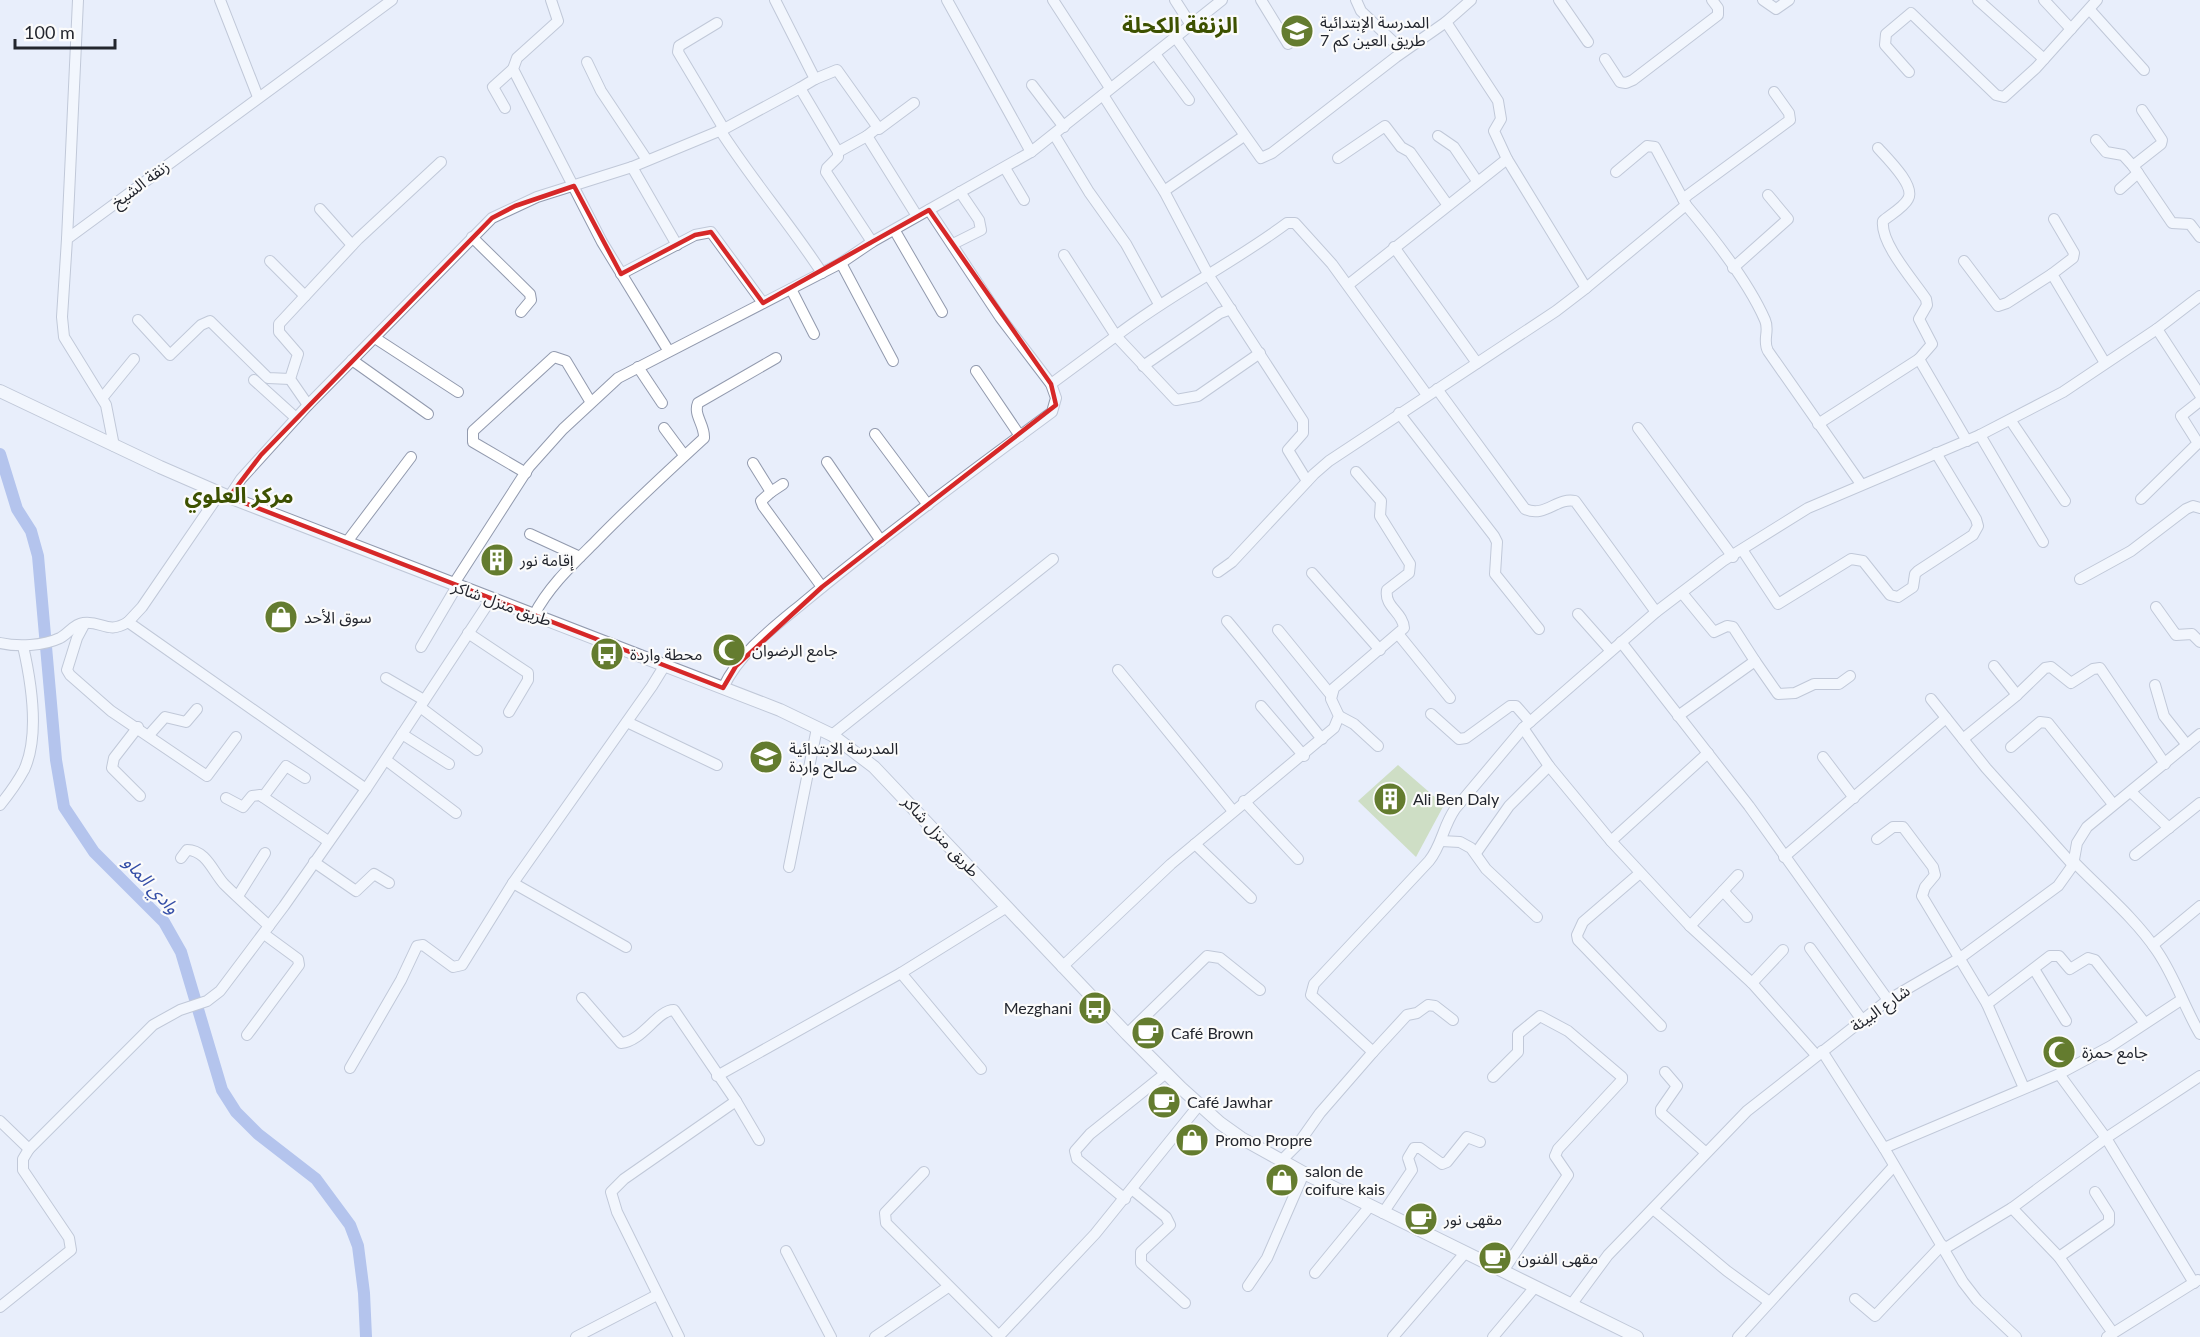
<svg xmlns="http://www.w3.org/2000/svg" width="2200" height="1337" font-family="Lato,'Noto Sans Arabic',sans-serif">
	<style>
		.green { fill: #b0c983 }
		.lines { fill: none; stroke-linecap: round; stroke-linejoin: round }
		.river { stroke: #7590dc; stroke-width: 12 }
		.minor-casing { stroke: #929aae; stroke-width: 12 }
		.major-casing { stroke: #929aae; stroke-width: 14 }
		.minor { stroke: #fff; stroke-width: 10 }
		.major { stroke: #fff; stroke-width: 12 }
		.marked { fill: none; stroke: #d62828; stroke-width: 4.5; stroke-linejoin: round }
		.labels { text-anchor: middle; stroke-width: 4.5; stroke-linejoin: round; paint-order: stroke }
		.poi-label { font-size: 16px; fill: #23262e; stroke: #fbfbfb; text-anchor: start }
		.street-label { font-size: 16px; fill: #23262e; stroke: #fbfbfb }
		.water-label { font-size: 18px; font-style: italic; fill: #344ea7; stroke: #fbfbfb }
		.district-label { font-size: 22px; font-weight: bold; fill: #3d5100; stroke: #fbfbfb }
	</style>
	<rect width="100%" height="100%" fill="#e8eefb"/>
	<polygon class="green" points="1398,765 1444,805 1416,857 1358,801"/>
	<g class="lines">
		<polyline class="river" points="0,454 17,509 31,531 38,556 56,760 64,807 94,852 164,922 181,952 222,1090 236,1112 258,1134 316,1179 350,1225 358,1246 364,1293 366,1337"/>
		<defs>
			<g id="minor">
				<polyline points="220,0 258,97"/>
				<polyline points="551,0 558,21 517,58 513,69 602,242 668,350"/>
				<polyline points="775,0 815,79 800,88"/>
				<polyline points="947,0 1031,152"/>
				<polyline points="1053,0 1110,88"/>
				<polyline points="1175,0 1191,25"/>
				<polyline points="1261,0 1288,44"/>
				<polyline points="1356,0 1361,11 1403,51"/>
				<path d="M1471,0L1446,22L1498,101L1501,119L1494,131L1507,159L1586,288L1686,205C1713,237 1748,281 1765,320C1770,331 1762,340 1768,351L1861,484"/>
				<polyline points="1559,0 1588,42"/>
				<polyline points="1763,0 1776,9 1789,0"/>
				<polyline points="1978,0 2044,59"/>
				<polyline points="2044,0 2071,29"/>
				<polyline points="2090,10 2144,70"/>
				<polyline points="717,23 679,46 678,52 724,129"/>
				<polyline points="1176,38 1261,158 1272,153 1396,57 1446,22"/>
				<polyline points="1155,54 1189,100"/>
				<polyline points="1605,59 1620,82 1626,83 1633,80 1718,15 1718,8 1712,0"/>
				<polyline points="587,62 601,91 647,160"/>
				<polyline points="1909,72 1885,45 1886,34 1911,13 1996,95 2004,97 2036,68 2097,0"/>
				<polyline points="815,79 837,70 879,129 914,103"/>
				<polyline points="1032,85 1064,127"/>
				<polyline points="1103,95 1164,191 1209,276 1303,421 1303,433 1288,450 1307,481"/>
				<polyline points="505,108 493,87 513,69"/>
				<polyline points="877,128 867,136 917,216"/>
				<path d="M720,130C752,180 790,224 822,273"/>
				<polyline points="1055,136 1089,192 1126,244 1159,304"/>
				<polyline points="1438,136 1454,147 1477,181"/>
				<polyline points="2096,140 2106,152 2123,155 2133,166"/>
				<path d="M1878,148C1887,158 1916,186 1908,199C1904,207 1890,215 1883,221C1880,243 1914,281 1926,299L1927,305L1919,319L1932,344L1919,359L1967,441"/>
				<polyline points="838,152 867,136"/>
				<polyline points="1338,158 1385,126 1401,147 1410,152 1447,204"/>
				<polyline points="632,167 677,245"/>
				<polyline points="1005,168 1024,200"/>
				<polyline points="1616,172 1647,146 1655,147 1683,199"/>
				<polyline points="2138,173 2133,166 2161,144 2162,140 2142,110"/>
				<polyline points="2120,189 2138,173 2172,223 2190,224 2200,237"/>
				<polyline points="1164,191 1244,136"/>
				<polyline points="1686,205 1683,199 1688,195 1790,120 1789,113 1774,92"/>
				<polyline points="320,209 352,245"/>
				<polyline points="2054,219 2074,253 2073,258 2052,274 2105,363"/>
				<polyline points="895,231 942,312"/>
				<polyline points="472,237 530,294 531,300 521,312"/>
				<polyline points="67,239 78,0"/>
				<polyline points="953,244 981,230 979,220 960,192"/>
				<polyline points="1394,247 1477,363"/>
				<path d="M1064,255L1116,336C1170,294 1232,264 1287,223H1295L1332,264L1427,395"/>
				<polyline points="270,261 305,296"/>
				<polyline points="1964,261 1998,306 2007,303 2052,274"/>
				<polyline points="841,263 893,361"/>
				<polyline points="1733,268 1788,219 1768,195"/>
				<polyline points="621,274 695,235 711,232 763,303"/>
				<polyline points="1348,285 1507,159"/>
				<polyline points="791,289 814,334"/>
				<polyline points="138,320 170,355 201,325 210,321 268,378 290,379"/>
				<polyline points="2157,329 2200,395"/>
				<polyline points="375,338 458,392"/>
				<polyline points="352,360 428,414"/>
				<polyline points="1143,366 1220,313 1231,309"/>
				<polyline points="638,367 662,403"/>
				<polyline points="976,371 1020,436"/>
				<polyline points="254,380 296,418"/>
				<polyline points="1051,384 1116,336 1176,400 1198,396 1260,353"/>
				<path d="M1437,389L1525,509C1545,518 1557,497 1575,501L1656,612"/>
				<polyline points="103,397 134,359"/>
				<polyline points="308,405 290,379 298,354 279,332 279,324 358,239 441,162"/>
				<polyline points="1399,413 1494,536 1497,542 1495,574 1539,629"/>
				<polyline points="2011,421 2065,501"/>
				<polyline points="1818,424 1919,359"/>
				<polyline points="664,428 684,455"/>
				<polyline points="1638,428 1733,557"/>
				<polyline points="875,434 928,505"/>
				<polyline points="1980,435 2043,542"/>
				<polyline points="114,446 106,405 64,337 62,317 67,239 392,0"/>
				<polyline points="827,462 881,541"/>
				<polyline points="753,463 771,492 761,501 763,506 822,587"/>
				<polyline points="526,473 473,442 473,431 554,357 566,361 590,401"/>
				<polyline points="771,492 783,484"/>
				<polyline points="220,493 142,607 128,622 366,789"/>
				<polyline points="229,497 241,479 308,405 492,218 537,197 632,167 724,129 800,88 838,152 838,157 827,168 826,172 872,242"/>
				<polyline points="2141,499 2198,443 2181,416 2200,401"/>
				<polyline points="530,534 580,557"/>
				<polyline points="346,543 411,457"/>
				<polyline points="1743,551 1778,604 1851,559 1863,561 1890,595 1898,597 1913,587 1915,574 1918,571 1973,535 1978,526 1976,519 1936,453"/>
				<polyline points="1218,572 1232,562 1314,474 1329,461 1556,311 1586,288"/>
				<polyline points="1312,573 1380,650"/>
				<polyline points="2080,579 2131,551 2186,509 2193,506 2200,508"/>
				<polyline points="453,585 529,467 563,429 618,378 841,263 872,242 1031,152 1222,0"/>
				<polyline points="1682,593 1714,632 1727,626 1733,627 1755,661"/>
				<polyline points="2156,607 2176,635 2192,634 2200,642"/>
				<polyline points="1578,614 1610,650"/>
				<path d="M534,615C549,586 573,564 596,541C631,505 667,472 704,438C705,425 693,415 698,403L776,358"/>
				<path d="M1227,621C1260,660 1290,700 1322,739"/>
				<polyline points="85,623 77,638 67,670 70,675 111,711 207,776 236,737"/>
				<polyline points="1278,630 1331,695"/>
				<polyline points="468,633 528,673 528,680 509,712"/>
				<polyline points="1399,635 1450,698"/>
				<polyline points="1621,642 1749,806 1888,1000"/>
				<path d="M0,643C18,647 43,646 60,638C68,634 74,624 83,623C102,620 107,635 128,622"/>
				<polyline points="421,647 457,586"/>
				<polyline points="1994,666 2017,695"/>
				<polyline points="1118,670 1233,811"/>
				<polyline points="386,678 424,700"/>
				<polyline points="2155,685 2164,716 2187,745"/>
				<path d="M723,688C739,653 774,627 803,603C884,536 968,474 1052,412L1056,398L1051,384L1000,317L929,210"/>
				<polyline points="1931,699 1986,768 2073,865"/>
				<polyline points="1261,706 1304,756"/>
				<polyline points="420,707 477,750"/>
				<polyline points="1431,714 1459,739 1466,738 1510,706 1516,706 1530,722"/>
				<polyline points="1339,716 1354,724 1378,746"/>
				<polyline points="1678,716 1755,661 1778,694 1795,693 1814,684 1839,684 1850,676"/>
				<polyline points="627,722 717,765"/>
				<polyline points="138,727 114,758 112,768 140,796"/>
				<polyline points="1523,728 1549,766 1611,841 1690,926 1752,983 1816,1055"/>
				<polyline points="402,734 449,764"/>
				<polyline points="149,735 165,717 186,722 197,709"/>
				<polyline points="832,735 1053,559"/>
				<polyline points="1963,739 2017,695 2045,668 2051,667 2071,683 2093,669 2100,668 2165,764"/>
				<polyline points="2011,747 2040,722 2048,723 2113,804"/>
				<polyline points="1823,757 1854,798"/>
				<polyline points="386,760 456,813"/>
				<polyline points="2131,792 2169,828"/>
				<polyline points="263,797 286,766 305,778"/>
				<polyline points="226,798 243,807 252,796 260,795 328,841"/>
				<polyline points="1244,801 1298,859"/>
				<path d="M0,805C9,794 17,783 24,770C40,736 31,681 23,646"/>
				<polyline points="1877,839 1893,827 1903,827 1933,867 1935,875 1925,887 1922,896 1987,1004 2024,1088"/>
				<polyline points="1441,841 1460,842 1471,848 1486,869 1537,917"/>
				<polyline points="1611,841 1708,753"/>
				<polyline points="1195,844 1251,898"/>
				<polyline points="1476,853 1509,806 1549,766"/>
				<polyline points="2135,855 2200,803"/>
				<polyline points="1784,857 1946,718"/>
				<path d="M181,858L187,850C206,850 213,872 224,884C238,898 254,912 269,926"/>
				<polyline points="314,862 356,891 374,874 389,883"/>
				<path d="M2074,862C2101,890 2135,918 2157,951C2175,977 2184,1007 2200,1034"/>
				<polyline points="789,867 817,728"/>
				<polyline points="1640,873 1583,922 1577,935 1578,940 1661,1026"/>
				<polyline points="513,883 626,947"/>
				<polyline points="1723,891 1738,875"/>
				<polyline points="238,896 265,853"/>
				<polyline points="1690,926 1723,891 1747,917"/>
				<polyline points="2153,945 2200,906"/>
				<polyline points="1810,948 1862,1020"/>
				<path d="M1062,967L1171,864L1334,728L1339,716L1331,699L1334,688L1404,628C1403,612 1384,607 1387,590L1409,573L1410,564L1380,516L1381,501L1356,472"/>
				<polyline points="2034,969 2066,1021"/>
				<polyline points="901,973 981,1069"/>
				<polyline points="1752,983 1783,950"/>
				<path d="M582,998L621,1043C643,1041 657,1010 674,1010L736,1101L759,1140"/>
				<polyline points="1987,1004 2050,956 2059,956 2070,969 2088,958 2095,960 2144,1022"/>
				<polyline points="1127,1034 1207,956 1220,958 1260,990"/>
				<polyline points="247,1035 299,965 298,959 264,934"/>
				<polyline points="1822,1051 1884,1148 1963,1282 1977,1300 2016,1337"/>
				<polyline points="1373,1052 1407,1015 1417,1013 1428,1005 1435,1006 1453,1020"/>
				<polyline points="350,1068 401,980 417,946 423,945 453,967 462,965 513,883 652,686 665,665"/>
				<polyline points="1665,1072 1677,1086 1661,1109 1661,1113 1705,1152"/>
				<polyline points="717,1076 901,973 1007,907"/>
				<polyline points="1493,1077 1518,1052 1518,1034 1540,1016 1568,1031 1622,1077 1622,1080 1558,1149 1555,1156 1568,1175 1503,1271"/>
				<polyline points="0,1121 29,1149 153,1025 180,1010 207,1001 220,991 284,906 366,789 491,599"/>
				<polyline points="1884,1148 2059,1074 2111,1046 2181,1000"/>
				<path d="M1282,1160L1298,1144L1320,1113L1373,1052L1311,995L1314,984L1429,861C1442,845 1443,826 1455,809L1523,728L1656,612L1723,561L1808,508L1980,435L2063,392L2157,329L2200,296"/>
				<polyline points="924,1172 885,1213 886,1223 1000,1337"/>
				<polyline points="1133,1190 1166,1217 1170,1225 1141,1252 1141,1263 1185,1303"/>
				<polyline points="1125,1199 1077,1159 1075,1151 1090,1134 1166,1073"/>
				<polyline points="2012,1208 2059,1257 2113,1333"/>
				<polyline points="1653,1209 1727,1271 1768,1301"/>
				<polyline points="1383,1213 1412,1170 1408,1158 1414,1148 1420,1148 1442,1164 1447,1162 1467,1137 1480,1142"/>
				<polyline points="1944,1249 2012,1208 2106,1138 2059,1074"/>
				<polyline points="786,1251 831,1337"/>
				<polyline points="2059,1257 2109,1222 2109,1214 2095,1192"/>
				<polyline points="1315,1273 1370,1206"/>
				<polyline points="2194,1283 2106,1138 2200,1076"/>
				<polyline points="1248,1286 1267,1258 1304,1173"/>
				<polyline points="1855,1299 1875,1316 1942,1245"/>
				<polyline points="1571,1305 1608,1255 1747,1111 1888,1000 1960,958 2058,886 2073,865 2077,843 2087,827 2200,734"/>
				<polyline points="0,1307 71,1250 69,1238 23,1170 23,1159 29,1149"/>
				<polyline points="999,1336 1095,1234 1199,1105"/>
				<polyline points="576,1337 657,1295"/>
				<polyline points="679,1337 617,1212 611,1192 624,1179 736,1101"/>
				<polyline points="875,1337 948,1287"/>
				<polyline points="1393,1337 1465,1253"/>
				<polyline points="1493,1337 1535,1287"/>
				<polyline points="1738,1337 1894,1166"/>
				<polyline points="2107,1337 2198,1280"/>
			</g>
			<polyline id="major" points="0,391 160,467 229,497 780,710 832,735 874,767 1127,1034 1181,1088 1220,1123 1241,1138 1304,1173 1637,1337"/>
		</defs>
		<use href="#minor" class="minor-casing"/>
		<use href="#major" class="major-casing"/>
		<use href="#minor" class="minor"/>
		<use href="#major" class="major"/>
	</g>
	<path d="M0 0H2200V1337H0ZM574,186L621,274L695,235L711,232L763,303L929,210L1051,384L1056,405L822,587L736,666L723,688L229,497L261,455L492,218L515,206Z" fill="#e8eefb" fill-opacity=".55" fill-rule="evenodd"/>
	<path class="marked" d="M574,186L621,274L695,235L711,232L763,303L929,210L1051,384L1056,405L822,587L736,666L723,688L229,497L261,455L492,218L515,206Z"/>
	<defs>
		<symbol id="school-disc" viewBox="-11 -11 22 22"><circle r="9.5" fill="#647c2f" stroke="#fbfbfb"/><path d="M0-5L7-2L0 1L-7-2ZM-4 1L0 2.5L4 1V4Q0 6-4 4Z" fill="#fff"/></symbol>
		<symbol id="building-disc" viewBox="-11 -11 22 22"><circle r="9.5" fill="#647c2f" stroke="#fbfbfb"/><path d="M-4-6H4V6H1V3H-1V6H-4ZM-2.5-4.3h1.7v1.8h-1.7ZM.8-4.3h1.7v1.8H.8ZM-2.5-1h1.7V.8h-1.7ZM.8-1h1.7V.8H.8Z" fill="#fff"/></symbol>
		<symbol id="shop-disc" viewBox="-11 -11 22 22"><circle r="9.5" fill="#647c2f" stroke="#fbfbfb"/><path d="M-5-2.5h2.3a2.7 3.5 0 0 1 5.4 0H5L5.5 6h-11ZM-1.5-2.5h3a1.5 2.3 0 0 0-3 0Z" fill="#fff"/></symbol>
		<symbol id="mosque-disc" viewBox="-11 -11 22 22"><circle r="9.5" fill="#647c2f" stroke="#fbfbfb"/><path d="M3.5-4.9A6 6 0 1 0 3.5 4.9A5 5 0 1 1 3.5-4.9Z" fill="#fff"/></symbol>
		<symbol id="bus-disc" viewBox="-11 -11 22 22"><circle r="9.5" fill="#647c2f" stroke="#fbfbfb"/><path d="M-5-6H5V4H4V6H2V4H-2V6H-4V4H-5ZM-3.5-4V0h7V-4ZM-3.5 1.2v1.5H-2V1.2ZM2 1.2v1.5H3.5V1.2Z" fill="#fff"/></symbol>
		<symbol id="cafe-disc" viewBox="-11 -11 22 22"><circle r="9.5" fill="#647c2f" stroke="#fbfbfb"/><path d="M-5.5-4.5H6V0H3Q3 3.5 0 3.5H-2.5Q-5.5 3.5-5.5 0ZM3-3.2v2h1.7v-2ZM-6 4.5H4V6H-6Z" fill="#fff"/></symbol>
	</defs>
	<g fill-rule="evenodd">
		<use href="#school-disc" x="1278" y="12" width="38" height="38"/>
		<use href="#building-disc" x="478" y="541" width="38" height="38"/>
		<use href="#shop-disc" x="262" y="598" width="38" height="38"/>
		<use href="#mosque-disc" x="710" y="631" width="38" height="38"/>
		<use href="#bus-disc" x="588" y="635" width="38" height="38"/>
		<use href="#school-disc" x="747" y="738" width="38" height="38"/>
		<use href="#building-disc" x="1371" y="780" width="38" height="38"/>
		<use href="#bus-disc" x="1076" y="989" width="38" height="38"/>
		<use href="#cafe-disc" x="1129" y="1014" width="38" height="38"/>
		<use href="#mosque-disc" x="2040" y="1033" width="38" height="38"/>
		<use href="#cafe-disc" x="1145" y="1083" width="38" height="38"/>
		<use href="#shop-disc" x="1173" y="1121" width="38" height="38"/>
		<use href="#shop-disc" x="1263" y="1161" width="38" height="38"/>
		<use href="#cafe-disc" x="1402" y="1200" width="38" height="38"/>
		<use href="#cafe-disc" x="1476" y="1239" width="38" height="38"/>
	</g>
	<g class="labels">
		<g class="poi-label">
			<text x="1320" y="28">المدرسة الإبتدائية<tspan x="1320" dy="18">طريق العين كم 7</tspan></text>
			<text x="520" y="566">إقامة نور</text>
			<text x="304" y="623">سوق الأحد</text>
			<text x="752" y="656">جامع الرضوان</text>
			<text x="630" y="660">محطة واردة</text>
			<text x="789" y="754">المدرسة الابتدائية<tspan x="789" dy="18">صالح واردة</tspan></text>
			<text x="1413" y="805">Ali Ben Daly</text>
			<text x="1072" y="1014" text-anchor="end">Mezghani</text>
			<text x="1171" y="1039">Café Brown</text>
			<text x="2082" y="1058">جامع حمزة</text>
			<text x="1187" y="1108">Café Jawhar</text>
			<text x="1215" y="1146">Promo Propre</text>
			<text x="1305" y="1177">salon de<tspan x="1305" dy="18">coifure kais</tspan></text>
			<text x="1444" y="1225">مقهى نور</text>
			<text x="1518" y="1264">مقهى الفنون</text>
		</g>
		<g class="street-label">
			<text transform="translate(140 184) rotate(-37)" y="6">زنقة الشيخ</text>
			<text transform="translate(502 603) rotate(20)" y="6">طريق منزل شاكر</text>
			<text transform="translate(941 836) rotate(47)" y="6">طريق منزل شاكر</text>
			<text transform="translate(1880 1008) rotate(-35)" y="6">شارع البيئة</text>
		</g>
		<g class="water-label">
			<text transform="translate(151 885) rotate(47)" y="6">وادي الماو</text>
		</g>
		<g class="district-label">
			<text x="1180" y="33">الزنقة الكحلة</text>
			<text x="239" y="503">مركز العلوي</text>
		</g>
	</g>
	<path d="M15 39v9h100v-9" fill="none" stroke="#23262e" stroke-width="3"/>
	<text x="24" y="39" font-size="18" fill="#23262e" stroke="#fbfbfb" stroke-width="4.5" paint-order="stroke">100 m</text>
</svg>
